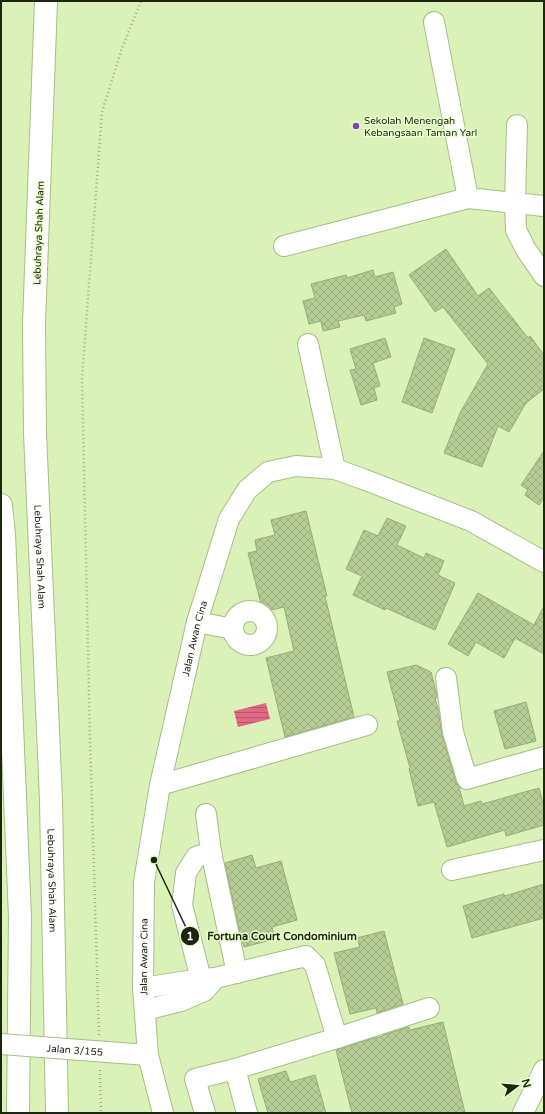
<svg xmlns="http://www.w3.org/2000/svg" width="545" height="1114" font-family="'Varela Round',sans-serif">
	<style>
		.water { fill: url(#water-rules) }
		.building { fill: url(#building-cross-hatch); stroke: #96ac75 }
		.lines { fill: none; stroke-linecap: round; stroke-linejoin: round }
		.minor-casing { stroke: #a7be86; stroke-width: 22 }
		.highway-casing { stroke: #a7be86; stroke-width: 24 }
		.path { stroke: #9fb283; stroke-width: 2.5; stroke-dasharray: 1 3; stroke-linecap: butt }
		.minor { stroke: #fff; stroke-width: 20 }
		.highway { stroke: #fff; stroke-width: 22 }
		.minor-bridge-casing { stroke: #a7be86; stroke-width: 22; stroke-linecap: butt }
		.minor-bridge { stroke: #fff; stroke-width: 20 }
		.poi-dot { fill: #8444b9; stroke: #eafecf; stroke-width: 1.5 }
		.labels { text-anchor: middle; stroke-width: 3; stroke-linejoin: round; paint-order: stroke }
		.poi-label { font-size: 10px; fill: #1c250f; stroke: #eafecf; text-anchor: start }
		.street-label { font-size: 10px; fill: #1c250f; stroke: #eafecf }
		.leader { fill: none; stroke: #1c250f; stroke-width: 1.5 }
		.callout-dot { fill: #1c250f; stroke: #eafecf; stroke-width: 1.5 }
		.mark-label { font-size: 12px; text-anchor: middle; font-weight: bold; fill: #fff }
		.callout-label { font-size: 11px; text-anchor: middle; font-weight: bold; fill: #1c250f; stroke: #eafecf; stroke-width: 3; stroke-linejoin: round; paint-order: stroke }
	</style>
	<defs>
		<pattern id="water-rules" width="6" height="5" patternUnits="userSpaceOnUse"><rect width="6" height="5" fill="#e26786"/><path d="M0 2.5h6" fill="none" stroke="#b6556c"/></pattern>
		<pattern id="building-cross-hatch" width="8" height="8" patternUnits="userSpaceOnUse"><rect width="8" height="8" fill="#b5cd94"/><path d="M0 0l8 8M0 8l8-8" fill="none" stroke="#9bb07e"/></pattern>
	</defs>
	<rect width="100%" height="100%" fill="#daf2b8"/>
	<polygon class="water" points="266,703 270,719 238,727 234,711"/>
	<g class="building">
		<polygon points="446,249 478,296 489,288 528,338 530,336 544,355 544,389 526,403 509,432 498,426 482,467 444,453 460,413 488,364 443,307 435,312 409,275"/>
		<polygon points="373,270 375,277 393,272 402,304 394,307 396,313 366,321 364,315 338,321 340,327 323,331 321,321 309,324 303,301 315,298 311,284 346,275 347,278"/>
		<polygon points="385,338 391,357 373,363 380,386 374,388 377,400 361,405 350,370 356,369 350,349"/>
		<polygon points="424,338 455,349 432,413 402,402"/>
		<polygon points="544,451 544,498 539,505 525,495 528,490 521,485"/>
		<polygon points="306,511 327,596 325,596 354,717 285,737 266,658 294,651 284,607 263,612 248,553 257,551 255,540 275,535 271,520"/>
		<polygon points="387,518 406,526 397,545 424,558 426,553 444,561 438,575 455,583 435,630 386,608 385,610 353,595 362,576 346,569 364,530 378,536"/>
		<polygon points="478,593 534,625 544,606 544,654 515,638 504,658 476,642 468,656 448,644"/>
		<polygon points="416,665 431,672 436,692 437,698 435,698 438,709 442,735 456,782 459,787 464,806 481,801 482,804 539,788 544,807 544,825 506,836 505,830 447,847 434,802 418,806 409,769 410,768 397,721 400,721 387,672"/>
		<polygon points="526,702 536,741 505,749 494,711"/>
		<polygon points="252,855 256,868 281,861 297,920 272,927 275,939 244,947 239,930 225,863"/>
		<polygon points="544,884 544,918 472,938 463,906 504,894 505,896"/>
		<polygon points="384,931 403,1004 377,1013 376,1008 350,1014 334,953 360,947 357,938"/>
		<polygon points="443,1022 465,1113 352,1113 336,1050 367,1040 383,1036 383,1035 409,1027 410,1030"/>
		<polygon points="286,1071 290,1082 315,1075 326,1113 268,1113 258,1079"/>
	</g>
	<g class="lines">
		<defs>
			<g id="minor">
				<polyline points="434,22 468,198"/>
				<polyline points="544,206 515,203 516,230 525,248 544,276"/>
				<polyline points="284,246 468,198 515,203 517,125"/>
				<polyline points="308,344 335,469"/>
				<circle cx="250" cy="628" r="17"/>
				<polyline points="197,622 233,629"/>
				<polyline points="446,678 453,732 467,779 544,757"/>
				<polyline points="160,785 367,725"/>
				<polyline points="206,814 211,852 237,973"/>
				<polyline points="452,870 544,850"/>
				<polyline points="143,988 200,979 215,978 306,956 315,965 337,1038 235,1069 195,1079 205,1113"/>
				<polyline points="204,991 182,905 186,873 196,857 211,852"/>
				<polyline points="145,1010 181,1001 204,991 213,981"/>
				<polyline points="337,1038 429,1008"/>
				<polyline points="107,1052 148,1055"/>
				<polyline points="235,1069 247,1113"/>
				<path id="s1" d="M163,1113L148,1055L143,988L144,882L160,785L197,622L229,519L247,490L268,472L296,466L335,469L363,479L471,521L544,562"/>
				<polyline points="523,1113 544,1070"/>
			</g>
			<g id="highway">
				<path id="s2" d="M46,1L34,324L35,433L51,800L57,1113"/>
				<polyline points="1,505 4,534 20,917 18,1113"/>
			</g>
		</defs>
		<use href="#minor" class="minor-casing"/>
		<use href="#highway" class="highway-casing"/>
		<g class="path">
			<polyline points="99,1035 90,740 82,378 102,112 121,51 141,1"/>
			<polyline points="100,1070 101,1113"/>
		</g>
		<use href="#minor" class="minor"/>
		<use href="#highway" class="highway"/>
		<defs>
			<g id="minor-bridge">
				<path id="s3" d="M1,1044L107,1052"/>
			</g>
		</defs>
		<use href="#minor-bridge" class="minor-bridge-casing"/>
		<use href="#minor-bridge" class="minor-bridge"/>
	</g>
	<circle class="poi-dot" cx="356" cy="126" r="4"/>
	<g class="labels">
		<g class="poi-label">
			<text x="364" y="124">Sekolah Menengah<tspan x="364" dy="12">Kebangsaan Taman Yarl</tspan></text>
		</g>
		<g class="street-label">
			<text transform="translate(38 233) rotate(-88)" y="4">Lebuhraya Shah Alam</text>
			<text dy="4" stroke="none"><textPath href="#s2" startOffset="556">Lebuhraya Shah Alam</textPath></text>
			<text dy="4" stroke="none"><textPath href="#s1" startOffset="482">Jalan Awan Cina</textPath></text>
			<text dy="4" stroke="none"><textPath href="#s2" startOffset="880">Lebuhraya Shah Alam</textPath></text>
			<text dy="4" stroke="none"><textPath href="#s1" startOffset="158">Jalan Awan Cina</textPath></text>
			<text dy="4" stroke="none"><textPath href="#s3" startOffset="74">Jalan 3/155</textPath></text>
		</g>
	</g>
	<path class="leader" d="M154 860L190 936"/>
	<g class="callout-dot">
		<circle cx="154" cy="860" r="4"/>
		<circle cx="190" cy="936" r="10"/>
	</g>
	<g class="mark-label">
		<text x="190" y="940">1</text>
	</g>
	<g class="callout-label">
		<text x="282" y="940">Fortuna Court Condominium</text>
	</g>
	<rect width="545" height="1114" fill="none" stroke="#1c250f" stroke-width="4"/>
	<g transform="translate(517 1086) rotate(74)" stroke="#eafecf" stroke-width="3" paint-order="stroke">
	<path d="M0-3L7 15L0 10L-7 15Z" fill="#1c250f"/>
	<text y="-6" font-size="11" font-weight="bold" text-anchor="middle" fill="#1c250f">N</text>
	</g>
</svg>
